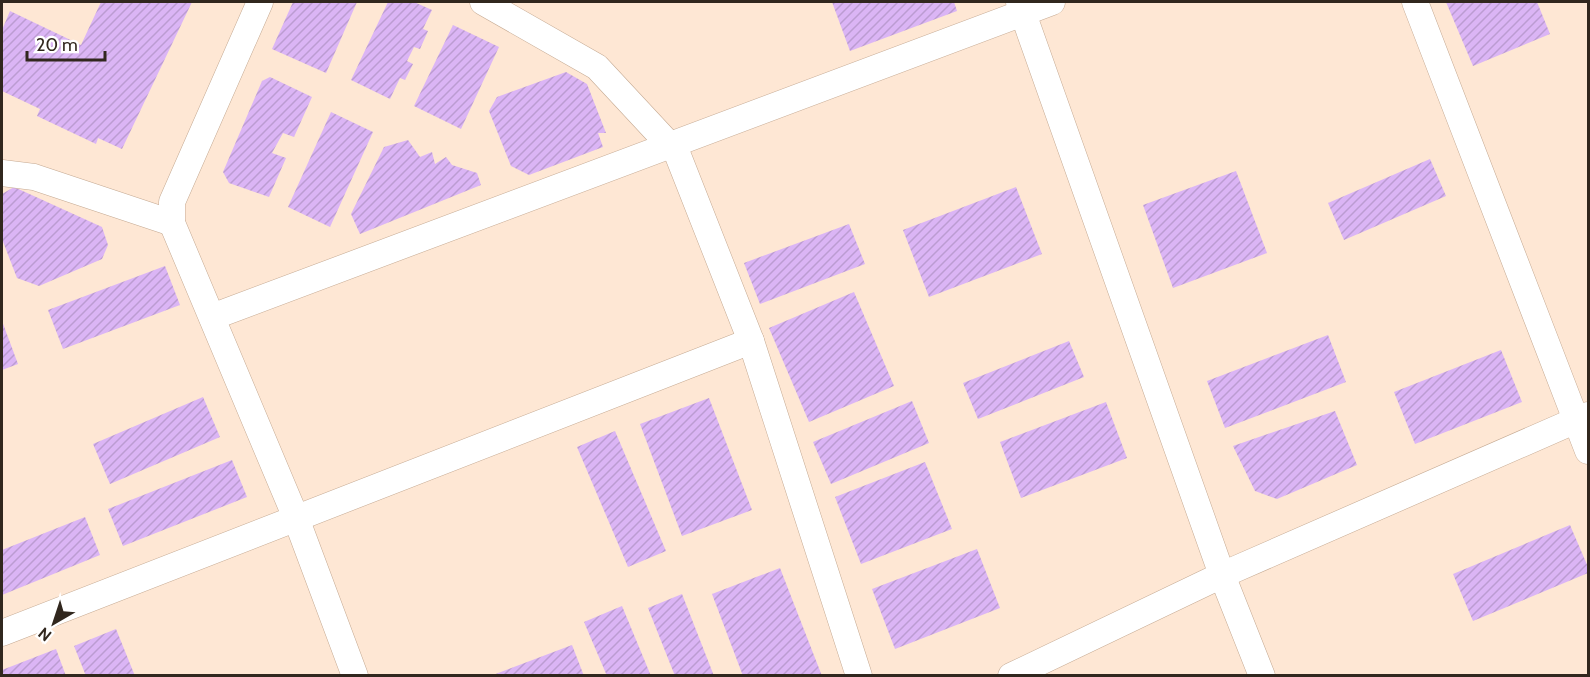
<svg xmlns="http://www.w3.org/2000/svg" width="1590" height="677" font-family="Cabin,sans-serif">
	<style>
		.building { fill: url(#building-hatch) }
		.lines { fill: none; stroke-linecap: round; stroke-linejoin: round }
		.minor-casing { stroke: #c5aa93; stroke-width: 27 }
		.minor { stroke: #fff; stroke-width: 26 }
	</style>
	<defs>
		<pattern id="building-hatch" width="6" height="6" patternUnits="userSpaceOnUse" patternTransform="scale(1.5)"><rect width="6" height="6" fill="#dbb5f5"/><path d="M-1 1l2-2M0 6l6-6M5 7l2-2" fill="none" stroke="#bc9cd2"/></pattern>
	</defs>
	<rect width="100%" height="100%" fill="#fee7d4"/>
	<g class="building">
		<polygon points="101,2 192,2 122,149 98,138 96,144 37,116 40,109 2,91 2,30 10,11 81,45"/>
		<polygon points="293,2 357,2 326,73 272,49"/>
		<polygon points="388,2 414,2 432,10 423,29 428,31 420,49 414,47 407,61 413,64 405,80 400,78 390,99 351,80"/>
		<polygon points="832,2 954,2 957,11 850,51"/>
		<polygon points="1446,2 1537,2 1550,34 1473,66"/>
		<polygon points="453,25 499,47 461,129 414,106"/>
		<polygon points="566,72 587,84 606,133 598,133 603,147 529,175 511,166 489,111 497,97"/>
		<polygon points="270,77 312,97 294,137 283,133 272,153 286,158 269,197 229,183 223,172 262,81"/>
		<polygon points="331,112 373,132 330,227 288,207"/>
		<polygon points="408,140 420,157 432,152 435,164 446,157 452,165 477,173 481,185 360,234 351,214 384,147"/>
		<polygon points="1430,159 1446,196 1344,240 1328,203"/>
		<polygon points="1236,171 1267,253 1173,288 1143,205"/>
		<polygon points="14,187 102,227 108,245 102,259 39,286 17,278 2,239 2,194"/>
		<polygon points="1016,187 1042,254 929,297 903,230"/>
		<polygon points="849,224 865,264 760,304 744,263"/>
		<polygon points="165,266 180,305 63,349 48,310"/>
		<polygon points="854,292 894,386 809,422 769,328"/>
		<polygon points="2,321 18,364 2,370"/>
		<polygon points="1328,335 1346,382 1225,428 1207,381"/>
		<polygon points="1069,341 1084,377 978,419 963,383"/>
		<polygon points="1501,350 1522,402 1415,444 1394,392"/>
		<polygon points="203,397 220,437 110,484 93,444"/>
		<polygon points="709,398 752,510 682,536 640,424"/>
		<polygon points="912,401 929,443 831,484 813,442"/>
		<polygon points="1106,402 1127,458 1021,498 1000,442"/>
		<polygon points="1335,411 1357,465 1277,499 1255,491 1233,446"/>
		<polygon points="615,431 666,551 628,567 577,447"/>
		<polygon points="232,460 247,497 123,546 108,509"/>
		<polygon points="925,462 952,529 861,564 835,497"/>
		<polygon points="85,517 100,555 2,595 2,550"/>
		<polygon points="1570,525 1588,567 1588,573 1473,621 1453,574"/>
		<polygon points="977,549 1000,608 895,649 872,589"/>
		<polygon points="780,568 822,676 743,676 712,594"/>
		<polygon points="682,594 714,676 675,676 648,608"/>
		<polygon points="622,606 651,676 607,676 584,622"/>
		<polygon points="116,629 135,676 86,676 74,646"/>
		<polygon points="572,645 584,676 493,676 493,675"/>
		<polygon points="56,649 66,676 2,676 2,670"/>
	</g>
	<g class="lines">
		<defs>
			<g id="minor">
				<polyline points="260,2 172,202 172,223 296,518 355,676"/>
				<polyline points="483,2 597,67 677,153 751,341 859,676"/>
				<polyline points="1019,2 1222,575 1262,676"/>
				<polyline points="1415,2 1588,451"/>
				<polyline points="2,173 34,177 172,223"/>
				<polyline points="212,317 1052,2"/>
				<polyline points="2,633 751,341"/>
				<polyline points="1011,676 1222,575 1588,415"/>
			</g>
		</defs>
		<use href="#minor" class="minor-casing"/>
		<use href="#minor" class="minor"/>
	</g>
	<rect width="1590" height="677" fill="none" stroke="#31271e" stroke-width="6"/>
	<g transform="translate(54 623) rotate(219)" stroke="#ffffff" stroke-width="4.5" paint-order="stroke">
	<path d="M0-4.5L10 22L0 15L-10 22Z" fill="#31271e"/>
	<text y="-9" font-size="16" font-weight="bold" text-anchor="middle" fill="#31271e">N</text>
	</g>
	<path d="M27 51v9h78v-9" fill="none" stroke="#31271e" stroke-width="3"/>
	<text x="36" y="51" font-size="18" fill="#31271e" stroke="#ffffff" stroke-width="4.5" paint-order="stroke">20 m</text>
</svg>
